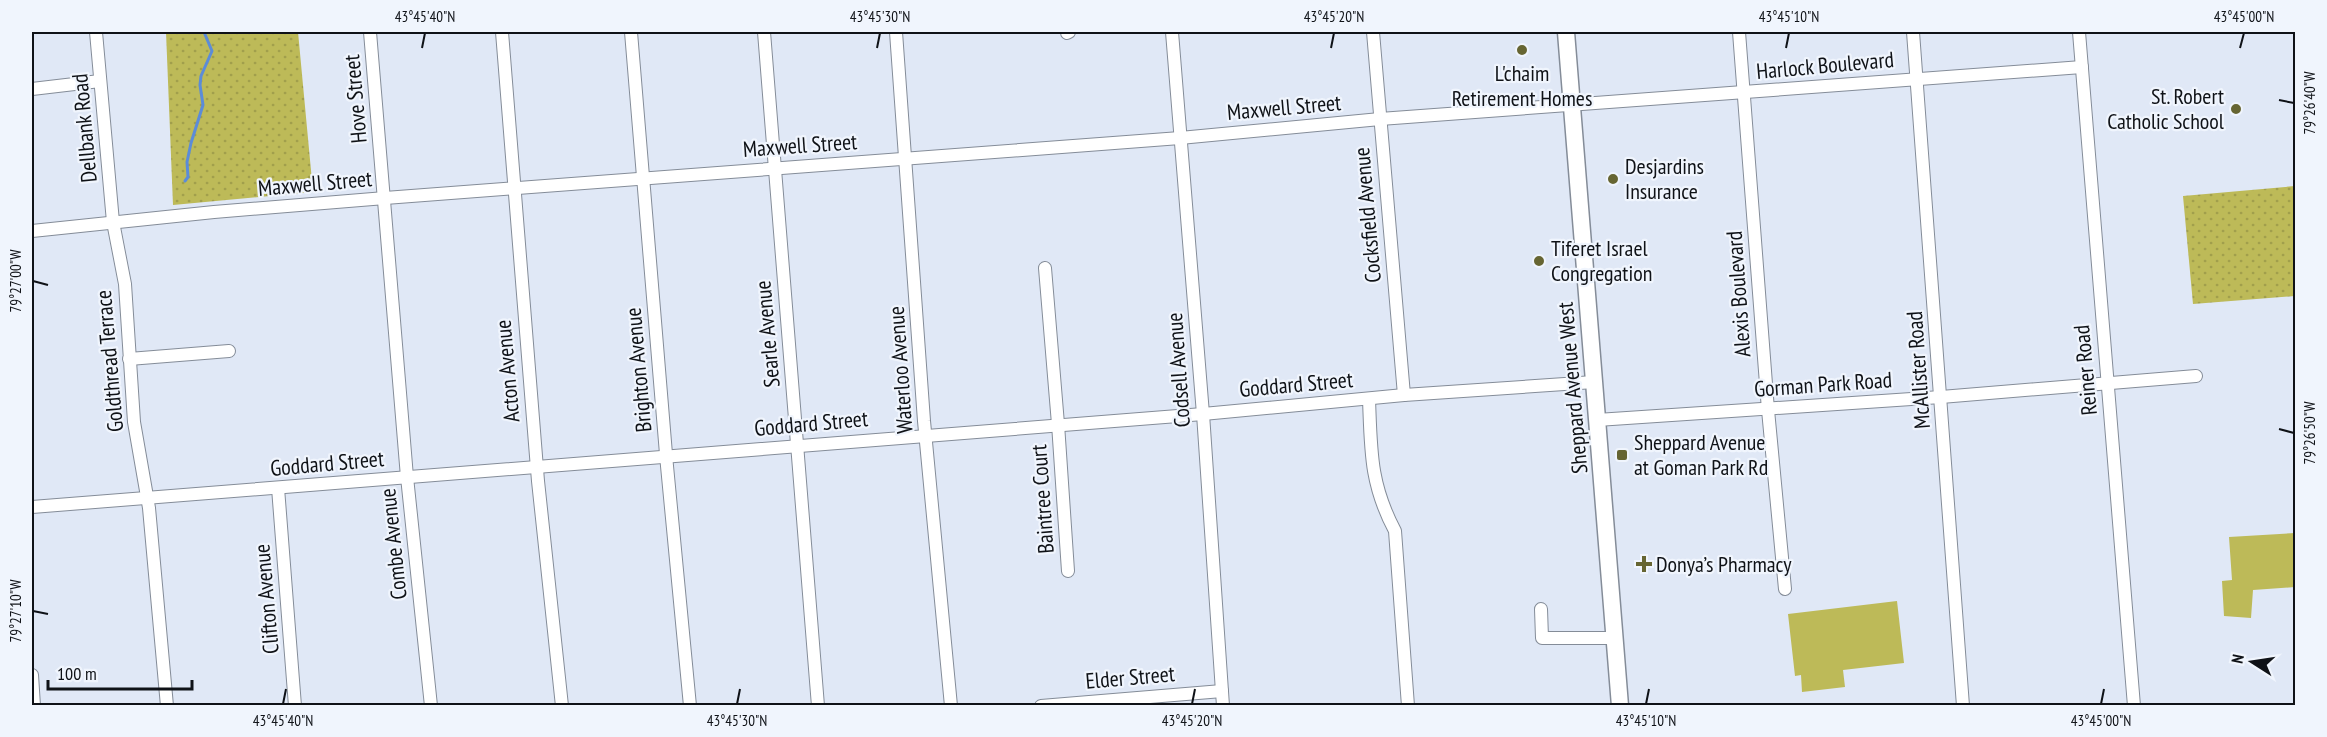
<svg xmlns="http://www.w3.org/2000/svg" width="2327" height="737" font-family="'PT Sans Narrow',sans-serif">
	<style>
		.park { fill: url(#park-dots) }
		.pitch { fill: #bdba58 }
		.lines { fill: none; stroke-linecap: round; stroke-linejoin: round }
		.stream { stroke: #5c8cd8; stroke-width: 3 }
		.minor-casing { stroke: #848c98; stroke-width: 14 }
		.major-casing { stroke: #848c98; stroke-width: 19 }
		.minor { stroke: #fff; stroke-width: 12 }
		.major { stroke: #fff; stroke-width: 16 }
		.ticks { fill: none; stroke: #0f1217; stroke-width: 2 }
		.poi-dot { fill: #666532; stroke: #f0f5fd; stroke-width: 2 }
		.labels { text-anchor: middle; stroke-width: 4.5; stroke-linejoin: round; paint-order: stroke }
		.street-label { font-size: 22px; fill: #0f1217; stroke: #f0f5fd }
		.poi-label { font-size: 22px; fill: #0f1217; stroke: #f0f5fd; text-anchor: start }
		.neatline { fill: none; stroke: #0f1217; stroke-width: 2 }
		.ticks-label { font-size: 15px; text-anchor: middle; fill: #0f1217 }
	</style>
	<defs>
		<pattern id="park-dots" width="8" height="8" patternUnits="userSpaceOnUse" patternTransform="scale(1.5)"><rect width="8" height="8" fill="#bdba58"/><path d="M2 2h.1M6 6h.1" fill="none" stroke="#a19f4c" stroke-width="1.8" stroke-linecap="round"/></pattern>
	</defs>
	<rect width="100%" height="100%" fill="#e0e8f6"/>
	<g class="park">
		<polygon points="166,32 298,32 313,192 173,205"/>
		<polygon points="2295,186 2295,296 2193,304 2183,196"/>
	</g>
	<g class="pitch">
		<polygon points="2295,533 2295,587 2253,590 2251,618 2224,616 2222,581 2232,580 2229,537"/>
		<polygon points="1897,601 1904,663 1843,670 1845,687 1802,692 1801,675 1795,676 1788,614"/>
	</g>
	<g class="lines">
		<polyline class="stream" points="185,181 188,177 187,162 191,143 203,105 200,85 201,76 212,51 204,32"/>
		<defs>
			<g id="minor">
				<polyline points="96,32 113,222 125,284 134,422 149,508 167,706"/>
				<polyline points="370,32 407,477 431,706"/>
				<polyline points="502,32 538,481 562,706"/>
				<polyline points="631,32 667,466 690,706"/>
				<polyline points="764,32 818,706"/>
				<polyline points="896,32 924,421 951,706"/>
				<polyline points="1172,32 1203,414 1223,706"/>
				<polyline points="1373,32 1404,395"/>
				<polyline points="1739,32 1768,410 1785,589"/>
				<polyline points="1913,32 1963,706"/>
				<polyline points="2079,32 2134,706"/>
				<polyline points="1067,33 1069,32"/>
				<polyline points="32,89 100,81"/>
				<polyline points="32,231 214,212 385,198 1180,138 1380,119 2082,67"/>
				<polyline points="1045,268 1058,424 1068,571"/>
				<polyline points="129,359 229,351"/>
				<path d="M1369,399C1371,451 1370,484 1395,531L1408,706"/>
				<polyline points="1597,420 1941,397 2196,376"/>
				<polyline points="278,488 295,706"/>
				<polyline points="32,507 1203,414 1404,395 1594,382"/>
				<polyline points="1541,609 1542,638 1615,638"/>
				<polyline points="32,675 34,706"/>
				<polyline points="1041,706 1222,691"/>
			</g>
			<polyline id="major" points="1566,32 1620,706"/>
		</defs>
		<use href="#minor" class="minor-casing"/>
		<use href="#major" class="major-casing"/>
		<use href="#minor" class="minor"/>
		<use href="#major" class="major"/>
	</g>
	<path class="ticks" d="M422,48L425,33M877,48L880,33M1331,48L1334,33M1786,48L1789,33M2240,48L2244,33M2279,100L2294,103M33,281L48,285M2279,429L2294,433M33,611L48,614M283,704L286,689M737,704L740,689M1192,704L1195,689M1646,704L1649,689M2101,704L2104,689"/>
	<g class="poi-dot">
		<circle cx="1522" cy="50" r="6"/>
		<circle cx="2236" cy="109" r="6"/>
		<circle cx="1613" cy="179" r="6"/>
		<circle cx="1539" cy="261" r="6"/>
		<rect x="1616" y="449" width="12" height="12" rx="3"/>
		<path d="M1641 555h6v6h6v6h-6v6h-6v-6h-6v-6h6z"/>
	</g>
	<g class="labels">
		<g class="street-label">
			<text transform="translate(1825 65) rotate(-5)" y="8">Harlock Boulevard</text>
			<text transform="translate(355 99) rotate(-95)" y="8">Hove Street</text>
			<text transform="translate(1284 107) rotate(-5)" y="8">Maxwell Street</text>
			<text transform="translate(84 128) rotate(-95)" y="8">Dellbank Road</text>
			<text transform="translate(800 145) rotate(-4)" y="8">Maxwell Street</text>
			<text transform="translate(315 183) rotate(-5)" y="8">Maxwell Street</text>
			<text transform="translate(1367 215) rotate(-95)" y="8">Cocksfield Avenue</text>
			<text transform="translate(1738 294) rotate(-94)" y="8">Alexis Boulevard</text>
			<text transform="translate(767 334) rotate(-95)" y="8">Searle Avenue</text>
			<text transform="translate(109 361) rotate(-95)" y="8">Goldthread Terrace</text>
			<text transform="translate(638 370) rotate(-95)" y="8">Brighton Avenue</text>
			<text transform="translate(900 370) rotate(-94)" y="8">Waterloo Avenue</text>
			<text transform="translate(1178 370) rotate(-94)" y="8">Codsell Avenue</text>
			<text transform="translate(1918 370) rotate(-94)" y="8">McAllister Road</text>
			<text transform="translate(2085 370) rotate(-95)" y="8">Reiner Road</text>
			<text transform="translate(507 371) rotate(-95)" y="8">Acton Avenue</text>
			<text transform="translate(1296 384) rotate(-5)" y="8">Goddard Street</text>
			<text transform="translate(1823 384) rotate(-4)" y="8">Gorman Park Road</text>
			<text transform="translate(1572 388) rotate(-95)" y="8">Sheppard Avenue West</text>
			<text transform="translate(811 423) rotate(-5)" y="8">Goddard Street</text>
			<text transform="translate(327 463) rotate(-5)" y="8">Goddard Street</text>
			<text transform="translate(1042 499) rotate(-94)" y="8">Baintree Court</text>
			<text transform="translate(393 544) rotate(-96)" y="8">Combe Avenue</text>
			<text transform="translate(266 599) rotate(-95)" y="8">Clifton Avenue</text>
			<text transform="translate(1130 677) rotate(-5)" y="8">Elder Street</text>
		</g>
		<g class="poi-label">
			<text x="1522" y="81" text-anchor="middle">L'chaim<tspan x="1522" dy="25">Retirement Homes</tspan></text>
			<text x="2224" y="104" text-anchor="end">St. Robert<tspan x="2224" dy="25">Catholic School</tspan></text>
			<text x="1625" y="174">Desjardins<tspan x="1625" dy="25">Insurance</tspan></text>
			<text x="1551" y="256">Tiferet Israel<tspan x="1551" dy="25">Congregation</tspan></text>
			<text x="1634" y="450">Sheppard Avenue<tspan x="1634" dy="25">at Goman Park Rd</tspan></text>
			<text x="1656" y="572">Donya’s Pharmacy</text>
		</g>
	</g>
	<rect width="2327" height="737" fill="none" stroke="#f0f5fd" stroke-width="66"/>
	<g transform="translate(2252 662) rotate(282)" stroke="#f0f5fd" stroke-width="4.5" paint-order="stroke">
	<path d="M0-4.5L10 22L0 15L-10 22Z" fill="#0f1217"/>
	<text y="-9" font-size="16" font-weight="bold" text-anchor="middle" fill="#0f1217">N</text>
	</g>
	<path d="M48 680v9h144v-9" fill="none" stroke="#0f1217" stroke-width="3"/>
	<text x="57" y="680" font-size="18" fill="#0f1217" stroke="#f0f5fd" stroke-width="4.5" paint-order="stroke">100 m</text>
	<rect x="33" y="33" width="2261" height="671" class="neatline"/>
	<g class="ticks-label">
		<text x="425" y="22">43°45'40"N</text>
		<text x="880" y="22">43°45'30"N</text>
		<text x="1334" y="22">43°45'20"N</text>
		<text x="1789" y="22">43°45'10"N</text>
		<text x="2244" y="22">43°45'00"N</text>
		<text transform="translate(2310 103) rotate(-90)" y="5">79°26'40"W</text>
		<text transform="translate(16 281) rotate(-90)" y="5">79°27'00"W</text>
		<text transform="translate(2310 433) rotate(-90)" y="5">79°26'50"W</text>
		<text transform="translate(16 611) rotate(-90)" y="5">79°27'10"W</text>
		<text x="283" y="726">43°45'40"N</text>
		<text x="737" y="726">43°45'30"N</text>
		<text x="1192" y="726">43°45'20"N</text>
		<text x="1646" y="726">43°45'10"N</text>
		<text x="2101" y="726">43°45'00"N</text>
	</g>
</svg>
